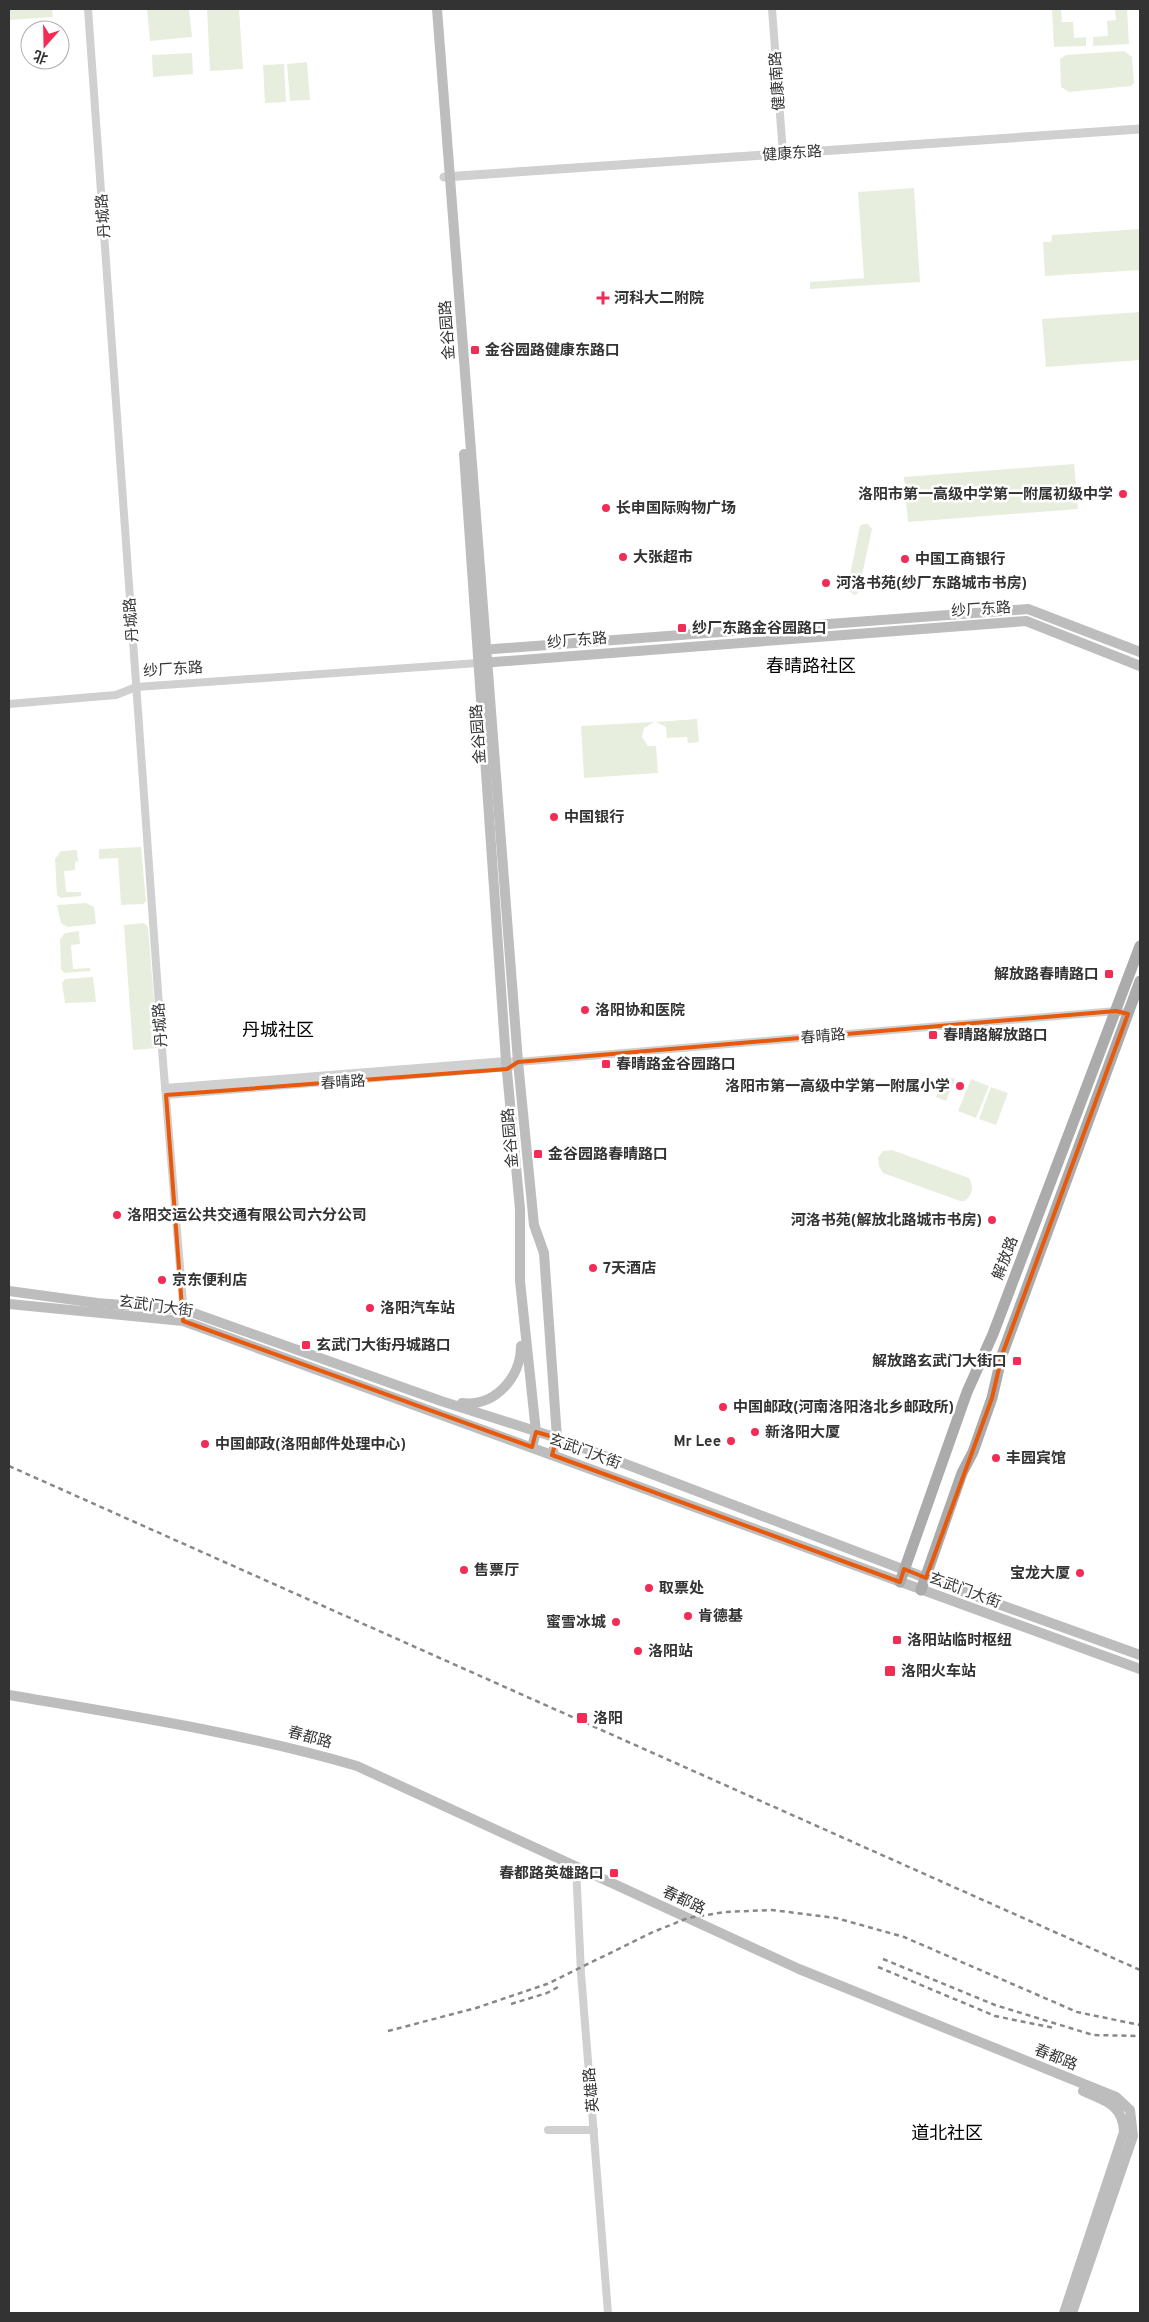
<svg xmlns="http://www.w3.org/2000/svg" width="1149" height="2322" font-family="Overpass,'Noto Sans SC',sans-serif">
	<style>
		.green { fill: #e8eede }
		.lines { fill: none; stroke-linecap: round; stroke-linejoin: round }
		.minor { stroke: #d0d0d0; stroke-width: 8 }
		.tertiary { stroke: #d0d0d0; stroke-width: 9 }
		.secondary { stroke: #bdbdbd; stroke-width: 10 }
		.primary { stroke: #ababab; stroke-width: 11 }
		.rail { stroke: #888; stroke-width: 2.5; stroke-dasharray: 5 4; stroke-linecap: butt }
		.marked { fill: none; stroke: #e8590c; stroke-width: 4; stroke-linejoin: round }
		.poi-dot { fill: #f12d56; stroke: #fff; stroke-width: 2 }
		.labels { text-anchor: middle; stroke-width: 5; stroke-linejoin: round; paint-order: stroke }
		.street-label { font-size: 15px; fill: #333; stroke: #fff }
		.poi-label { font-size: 15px; font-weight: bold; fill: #333; stroke: #fff; text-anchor: start }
		.quarter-label { font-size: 18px; fill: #000; stroke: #fff }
	</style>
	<rect width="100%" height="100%" fill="#fff"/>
	<g class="green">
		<polygon points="9,9 52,9 53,17 9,20"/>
		<polygon points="147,9 189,9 192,37 150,41"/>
		<polygon points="207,9 239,9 243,69 210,71"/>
		<polygon points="1052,9 1061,9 1062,22 1073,22 1074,38 1086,37 1086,46 1054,47"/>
		<polygon points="1115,9 1127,9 1129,44 1093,46 1093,37 1108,36 1107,21 1116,20"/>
		<polygon points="1124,51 1132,57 1134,83 1131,86 1069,92 1061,87 1060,59 1066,55"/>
		<polygon points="192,53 193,74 153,77 152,55"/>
		<polygon points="307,62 310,100 290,101 287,64"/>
		<polygon points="284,64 286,102 265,103 263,65"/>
		<polygon points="914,188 920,282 810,289 810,282 864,278 858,192"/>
		<polygon points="1140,229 1140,270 1045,276 1043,242 1051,242 1052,235"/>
		<polygon points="1140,312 1140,360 1046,367 1042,319"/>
		<polygon points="1074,464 1078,509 908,522 904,477"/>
		<polygon points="864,524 868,524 872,529 858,593 854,595 847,589 860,526"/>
		<polygon points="697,719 699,742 688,743 687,737 667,738 666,727 656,722"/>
		<polygon points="654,722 644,728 642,737 648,746 656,746 658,773 584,778 581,726"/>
		<polygon points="141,847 146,901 143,904 121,905 118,858 99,859 99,849"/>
		<polygon points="77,850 78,861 75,862 75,870 64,871 66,892 81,892 81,896 61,898 57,895 55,859 61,851"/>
		<polygon points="86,903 94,907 96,924 67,927 61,923 57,905"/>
		<polygon points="144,923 148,927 158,1048 133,1050 124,925"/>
		<polygon points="79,931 80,944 71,945 73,969 90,968 90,971 64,973 61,969 60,939 65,933"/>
		<polygon points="93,977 96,1002 65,1003 62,983 65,979"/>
		<polygon points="944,1075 955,1079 946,1101 936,1097"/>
		<polygon points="971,1079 989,1086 976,1118 958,1111"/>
		<polygon points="991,1087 1008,1093 996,1125 979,1119"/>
		<path d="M892,1150L969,1178C974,1187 973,1194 965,1201H960L883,1173L879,1166L878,1158L883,1151Z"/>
	</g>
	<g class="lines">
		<g class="minor">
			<polyline points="88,9 163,1062 184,1315"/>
			<polyline points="772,9 783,154"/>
			<polyline points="9,704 116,695 136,687 478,663"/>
			<polyline points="165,1088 506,1061 518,1062 1116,1011 1128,1014"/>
			<polyline points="166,1095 510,1067"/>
			<polyline points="576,1866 581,1973 608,2313"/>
			<polyline points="548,2130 594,2130"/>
		</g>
		<polyline class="tertiary" points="444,177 1140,129"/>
		<g class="secondary">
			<polyline points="437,9 518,1062 534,1225 544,1253 557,1438 552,1455"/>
			<polyline points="464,454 506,1061 520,1209 520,1281 536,1432 532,1447"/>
			<polyline points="481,650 1028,609 1140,652"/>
			<polyline points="481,663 1026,621 1140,666"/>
			<polyline points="9,1291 97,1303 185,1310 441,1401 557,1438 926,1578 1140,1655"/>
			<polyline points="9,1304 183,1321 1140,1669"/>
			<path d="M462,1403C495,1407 521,1377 521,1346"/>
			<path d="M9,1695C126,1715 243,1733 357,1766L799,1969L1116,2097L1130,2110L1133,2136L1072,2313"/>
			<path d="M1064,2313L1124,2132C1123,2104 1105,2101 1083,2091"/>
		</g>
		<g class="primary">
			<polyline points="900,1582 967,1392 993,1334 1140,946"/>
			<polyline points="921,1590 962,1473 973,1452 992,1398 1002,1355 1140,981"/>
		</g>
		<g class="rail">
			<polyline points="9,1466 1140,1970"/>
			<polyline points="883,1959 995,2005 1093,2035 1140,2036"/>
			<polyline points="878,1967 995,2016 1054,2028"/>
			<polyline points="511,2004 547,1993 560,1986"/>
			<polyline points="388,2031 476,2008 547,1984 653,1932 688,1918 725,1912 772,1910 836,1918 904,1937 1077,2012 1140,2025"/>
		</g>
	</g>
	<path class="marked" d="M1116,1011L1128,1014L1002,1355L992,1398L926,1578L904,1569L900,1582L552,1455L557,1438L536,1432L532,1447L183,1321L166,1095L507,1069L518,1062Z"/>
	<g class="poi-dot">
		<path d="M600.5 290.5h5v5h5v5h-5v5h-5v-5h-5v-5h5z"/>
		<rect x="470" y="345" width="10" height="10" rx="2.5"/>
		<circle cx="1123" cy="494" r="5"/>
		<circle cx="606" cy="508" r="5"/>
		<circle cx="623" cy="557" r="5"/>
		<circle cx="905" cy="559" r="5"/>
		<circle cx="826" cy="583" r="5"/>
		<rect x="677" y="623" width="10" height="10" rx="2.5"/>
		<circle cx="554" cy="817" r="5"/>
		<rect x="1104" y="969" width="10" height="10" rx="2.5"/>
		<circle cx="585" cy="1010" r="5"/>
		<rect x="928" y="1030" width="10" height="10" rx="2.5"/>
		<rect x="601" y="1059" width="10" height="10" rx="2.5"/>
		<circle cx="960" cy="1086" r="5"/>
		<rect x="533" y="1149" width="10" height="10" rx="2.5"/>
		<circle cx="117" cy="1215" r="5"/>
		<circle cx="992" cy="1220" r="5"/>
		<circle cx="593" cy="1268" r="5"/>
		<circle cx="162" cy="1280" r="5"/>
		<circle cx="370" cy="1308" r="5"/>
		<rect x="301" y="1340" width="10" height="10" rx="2.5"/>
		<rect x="1012" y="1356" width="10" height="10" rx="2.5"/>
		<circle cx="723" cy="1407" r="5"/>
		<circle cx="755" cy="1432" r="5"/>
		<circle cx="731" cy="1441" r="5"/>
		<circle cx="205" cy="1444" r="5"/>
		<circle cx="996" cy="1458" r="5"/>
		<circle cx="464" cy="1570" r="5"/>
		<circle cx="1080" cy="1573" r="5"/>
		<circle cx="649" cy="1588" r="5"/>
		<circle cx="688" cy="1616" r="5"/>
		<circle cx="616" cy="1622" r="5"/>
		<rect x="892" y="1635" width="10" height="10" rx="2.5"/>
		<circle cx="638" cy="1651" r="5"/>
		<rect x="884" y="1665" width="12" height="12" rx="2.5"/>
		<rect x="576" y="1712" width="12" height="12" rx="2.5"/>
		<rect x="609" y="1868" width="10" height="10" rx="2.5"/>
	</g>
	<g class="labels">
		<g class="street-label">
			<text transform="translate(777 81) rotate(-94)" y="5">健康南路</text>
			<text transform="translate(792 153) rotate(-4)" y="5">健康东路</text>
			<text transform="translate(103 216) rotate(-94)" y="5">丹城路</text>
			<text transform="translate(447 330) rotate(-94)" y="5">金谷园路</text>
			<text transform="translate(981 609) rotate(-4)" y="5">纱厂东路</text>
			<text transform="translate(131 620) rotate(-94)" y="5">丹城路</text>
			<text transform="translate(577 640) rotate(-5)" y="5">纱厂东路</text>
			<text transform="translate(173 669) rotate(-4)" y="5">纱厂东路</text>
			<text transform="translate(478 734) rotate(-94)" y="5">金谷园路</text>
			<text transform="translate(160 1025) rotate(-94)" y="5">丹城路</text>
			<text transform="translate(823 1036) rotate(-5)" y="5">春晴路</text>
			<text transform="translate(343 1082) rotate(-4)" y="5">春晴路</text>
			<text transform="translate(510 1138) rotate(-95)" y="5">金谷园路</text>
			<text transform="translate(1005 1258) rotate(-69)" y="5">解放路</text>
			<text transform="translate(156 1306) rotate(8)" y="5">玄武门大街</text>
			<text transform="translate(585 1451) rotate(20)" y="5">玄武门大街</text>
			<text transform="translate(965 1590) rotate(20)" y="5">玄武门大街</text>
			<text transform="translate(310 1737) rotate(15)" y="5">春都路</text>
			<text transform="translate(684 1900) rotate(25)" y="5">春都路</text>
			<text transform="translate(1056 2057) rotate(22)" y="5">春都路</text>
			<text transform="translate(591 2090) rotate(-95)" y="5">英雄路</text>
		</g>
		<g class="poi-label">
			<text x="614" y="303">河科大二附院</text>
			<text x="485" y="355">金谷园路健康东路口</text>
			<text x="1113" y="499" text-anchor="end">洛阳市第一高级中学第一附属初级中学</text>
			<text x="616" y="513">长申国际购物广场</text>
			<text x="633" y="562">大张超市</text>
			<text x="915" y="564">中国工商银行</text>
			<text x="836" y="588">河洛书苑(纱厂东路城市书房)</text>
			<text x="692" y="633">纱厂东路金谷园路口</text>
			<text x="564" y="822">中国银行</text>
			<text x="1099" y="979" text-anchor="end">解放路春晴路口</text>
			<text x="595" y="1015">洛阳协和医院</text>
			<text x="943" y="1040">春晴路解放路口</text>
			<text x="616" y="1069">春晴路金谷园路口</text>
			<text x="950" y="1091" text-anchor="end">洛阳市第一高级中学第一附属小学</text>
			<text x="548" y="1159">金谷园路春晴路口</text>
			<text x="127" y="1220">洛阳交运公共交通有限公司六分公司</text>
			<text x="982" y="1225" text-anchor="end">河洛书苑(解放北路城市书房)</text>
			<text x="603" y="1273">7天酒店</text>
			<text x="172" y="1285">京东便利店</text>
			<text x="380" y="1313">洛阳汽车站</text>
			<text x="316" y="1350">玄武门大街丹城路口</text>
			<text x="1007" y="1366" text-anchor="end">解放路玄武门大街口</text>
			<text x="733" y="1412">中国邮政(河南洛阳洛北乡邮政所)</text>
			<text x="765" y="1437">新洛阳大厦</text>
			<text x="721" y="1446" text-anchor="end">Mr Lee</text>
			<text x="215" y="1449">中国邮政(洛阳邮件处理中心)</text>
			<text x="1006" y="1463">丰园宾馆</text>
			<text x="474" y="1575">售票厅</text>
			<text x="1070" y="1578" text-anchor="end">宝龙大厦</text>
			<text x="659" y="1593">取票处</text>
			<text x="698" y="1621">肯德基</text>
			<text x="606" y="1627" text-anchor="end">蜜雪冰城</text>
			<text x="907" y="1645">洛阳站临时枢纽</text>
			<text x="648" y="1656">洛阳站</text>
			<text x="901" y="1676">洛阳火车站</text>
			<text x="593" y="1723">洛阳</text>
			<text x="604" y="1878" text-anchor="end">春都路英雄路口</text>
		</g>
		<g class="quarter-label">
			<text x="811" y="672">春晴路社区</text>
			<text x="278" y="1036">丹城社区</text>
			<text x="947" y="2139">道北社区</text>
		</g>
	</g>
	<rect width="1149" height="2322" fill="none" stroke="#333333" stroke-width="20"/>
	<g transform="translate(45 45) rotate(200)"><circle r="24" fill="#ffffff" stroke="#adadad"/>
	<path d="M0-4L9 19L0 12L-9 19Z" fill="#f12d56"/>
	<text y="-8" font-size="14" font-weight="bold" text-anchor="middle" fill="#333333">北</text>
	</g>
</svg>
